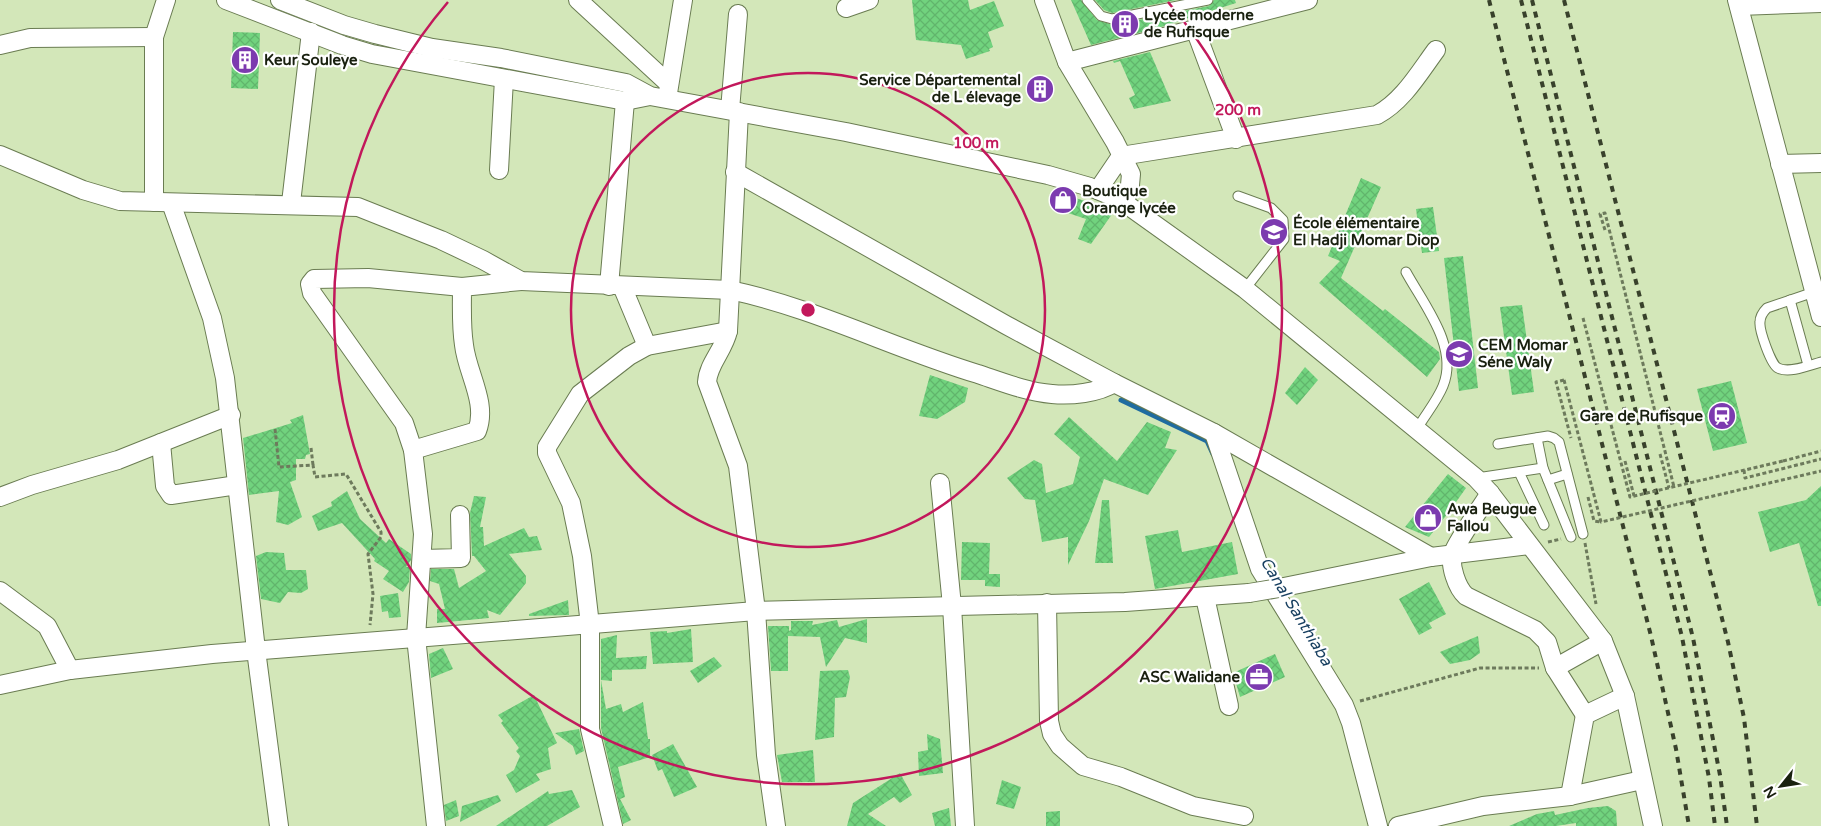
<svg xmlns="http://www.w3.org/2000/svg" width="1821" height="826" font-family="'Varela Round',sans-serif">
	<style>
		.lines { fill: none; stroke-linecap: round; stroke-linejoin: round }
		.stream { stroke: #1f6ca0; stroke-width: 5 }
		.building { fill: url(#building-cross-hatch) }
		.lane-casing { stroke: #6a7c52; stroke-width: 11 }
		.street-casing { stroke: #6a7c52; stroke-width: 20 }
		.path { stroke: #6d7a5c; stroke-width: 3; stroke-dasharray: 4 2.5; stroke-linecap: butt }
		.lane { stroke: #fff; stroke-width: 9 }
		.street { stroke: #fff; stroke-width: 18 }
		.rail { stroke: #38412b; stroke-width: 4; stroke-dasharray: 6 6; stroke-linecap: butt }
		.street-bridge-casing { stroke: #6a7c52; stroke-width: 20; stroke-linecap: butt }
		.path-bridge { stroke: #6d7a5c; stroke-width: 3; stroke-dasharray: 4 2.5; stroke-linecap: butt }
		.street-bridge { stroke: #fff; stroke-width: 18 }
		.ring { fill: none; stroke: #c2185b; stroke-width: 2.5 }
		.labels { text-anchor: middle; stroke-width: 4.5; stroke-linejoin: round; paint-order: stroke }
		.poi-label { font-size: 15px; font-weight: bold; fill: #19200f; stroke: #fff; text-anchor: start }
		.water-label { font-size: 16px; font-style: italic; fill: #163e5f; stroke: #fff }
		.centre { fill: #c2185b; stroke: #fff; stroke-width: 2.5 }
		.ring-label { font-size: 15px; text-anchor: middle; font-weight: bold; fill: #c2185b; stroke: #fff; stroke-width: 4.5; stroke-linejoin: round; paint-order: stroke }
	</style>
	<defs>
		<pattern id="building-cross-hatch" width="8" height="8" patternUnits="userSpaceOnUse" patternTransform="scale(1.25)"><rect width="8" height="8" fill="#71d37e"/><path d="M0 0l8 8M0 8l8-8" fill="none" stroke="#61b56c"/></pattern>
	</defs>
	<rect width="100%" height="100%" fill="#d3e7b9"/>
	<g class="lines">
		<polyline class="stream" points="1121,400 1207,441 1213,454"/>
	</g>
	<g class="building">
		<polygon points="912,0 968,0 970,10 994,1 1004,26 988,32 993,47 989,49 990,51 966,59 961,45 916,40"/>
		<polygon points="1071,0 1081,0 1097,20 1113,25 1209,6 1214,0 1235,0 1236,3 1158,28 1091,45"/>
		<polygon points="1095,0 1176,0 1112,13 1104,10"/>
		<polygon points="233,32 260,33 258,89 231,88"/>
		<polygon points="1150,52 1171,101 1134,109 1129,98 1135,95 1120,61 1114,63 1113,61"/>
		<polygon points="1361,178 1381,187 1341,278 1383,311 1385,309 1439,352 1440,359 1427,377 1319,283 1340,261 1328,256"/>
		<polygon points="1072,197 1115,210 1091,244 1078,239 1086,219 1068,213"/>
		<polygon points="1433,207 1439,251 1422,253 1416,209"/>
		<polygon points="1463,256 1478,388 1459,391 1444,258"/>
		<polygon points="1522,305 1534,392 1512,395 1500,307"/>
		<polygon points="1305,367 1318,380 1297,405 1285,393"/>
		<polygon points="930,375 968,388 965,402 937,419 919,416"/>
		<polygon points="1731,381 1747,443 1713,451 1697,389"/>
		<polygon points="303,415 310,454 306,455 305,459 296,459 296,480 290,482 302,517 288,525 276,522 279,491 249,495 243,438 292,423 290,420"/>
		<polygon points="1069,417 1117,461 1147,422 1171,432 1165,448 1177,450 1148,495 1104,479 1089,521 1068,565 1068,537 1042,542 1035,500 1025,499 1007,478 1034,460 1042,464 1046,493 1073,484 1080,457 1054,434"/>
		<polygon points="1448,474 1466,488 1449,512 1429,537 1405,527"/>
		<polygon points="1821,486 1821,606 1818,606 1799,543 1770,552 1758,512 1806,500"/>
		<polygon points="347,491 360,519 386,543 389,539 411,554 411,560 406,567 410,567 409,582 403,592 383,579 389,571 374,561 375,559 342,523 318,531 312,516 332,506 331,502"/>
		<polygon points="474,496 486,497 480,527 483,527 484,546 524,528 529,537 537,536 542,550 509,554 526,576 526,583 500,615 487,610 489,618 437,623 437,609 445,609 439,584 430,581 431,569 454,569 459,588 486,571 474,556 472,556 470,513"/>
		<polygon points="1102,500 1109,500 1113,563 1095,563"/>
		<polygon points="1178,530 1182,552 1232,542 1238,574 1155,589 1145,536"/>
		<polygon points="962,542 990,543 989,574 1000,574 1000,587 985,586 985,580 961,580"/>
		<polygon points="266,552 284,553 286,570 306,570 308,589 301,593 288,592 280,603 261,599 256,556"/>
		<polygon points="1429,582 1446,614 1429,623 1432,628 1419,635 1399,599"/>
		<polygon points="398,593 401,617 389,618 388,611 382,612 380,596"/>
		<polygon points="568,600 569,615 529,616 529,614"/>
		<polygon points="867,619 867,643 845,638 826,667 820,637 788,636 788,671 771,671 768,626 789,626 789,631 791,630 791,621 813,621 812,625 837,620 839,627"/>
		<polygon points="691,629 693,662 653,664 650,632 667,631 667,633"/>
		<polygon points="617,635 616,658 647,656 646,669 612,670 612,681 601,680 606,709 621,704 623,712 643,702 648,739 650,739 650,757 618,767 625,797 620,799 631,820 623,824 601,728 601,639"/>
		<polygon points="1478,636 1480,653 1470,660 1450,664 1440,652"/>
		<polygon points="443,648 453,669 431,678 429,654"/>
		<polygon points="1275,654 1285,677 1240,697 1233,673"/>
		<polygon points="714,657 722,666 698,683 690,671"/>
		<polygon points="848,670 850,677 846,697 835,698 834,737 815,740 820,671"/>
		<polygon points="534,695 557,743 548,748 551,769 536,774 540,780 516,793 506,775 514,770 520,756 516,751 519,748 501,723 503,721 498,715"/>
		<polygon points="579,729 584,751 576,755 573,746 555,733"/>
		<polygon points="927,734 940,739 943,773 919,776 918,752 928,750"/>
		<polygon points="673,744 697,787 674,797 662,769 658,771 652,755"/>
		<polygon points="813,750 815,782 782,782 777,755"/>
		<polygon points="900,773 912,795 900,803 894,797 868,814 886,826 847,826 853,803"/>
		<polygon points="1002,780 1021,787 1014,809 996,804"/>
		<polygon points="572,790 580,807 547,826 496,826 548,791 549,794"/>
		<polygon points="498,795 501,801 460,822 462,806"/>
		<polygon points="456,800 459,816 446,821 444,805"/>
		<polygon points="1608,806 1616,811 1617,826 1576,826 1576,823 1556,826 1509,826 1537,814 1554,811 1555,815 1588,808"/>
		<polygon points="949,808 951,826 935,826 932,813"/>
		<polygon points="1060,811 1060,826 1046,826 1046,812"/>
	</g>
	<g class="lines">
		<defs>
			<g id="lane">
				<polyline points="1087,0 1101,16 1112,19 1208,0"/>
				<polyline points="1238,196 1271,208 1283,220 1284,239 1245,289"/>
				<path d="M1406,272C1424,305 1459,347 1443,386C1437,401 1425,415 1417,429"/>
				<path d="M1814,292L1767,308C1763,312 1760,316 1760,322C1759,330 1771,365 1778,368C1789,374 1810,365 1821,362"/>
				<polyline points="1790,300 1808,365"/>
				<polyline points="1537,438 1543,468 1571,537"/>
				<polyline points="1498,444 1548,436 1554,438 1559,442 1583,534"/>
				<polyline points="1519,472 1544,525"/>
				<polyline points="1477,478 1543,468"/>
				<polyline points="1548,480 1567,474"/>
			</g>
			<g id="street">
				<polyline points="226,0 342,45 372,54 625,101 650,96"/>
				<polyline points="280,0 344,25 375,34 432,48 501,58 626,83 650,96 846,132 1048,175 1090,187 1119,199 1245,289 1476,478 1490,493 1603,641 1625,696 1653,826"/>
				<polyline points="578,0 669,84"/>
				<polyline points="1044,0 1067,62 1115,142 1131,174 1130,185 1125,202"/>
				<polyline points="1737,0 1821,317"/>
				<polyline points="1739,6 1821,3"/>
				<polyline points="846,8 869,0"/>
				<polyline points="1195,29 1236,139"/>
				<polyline points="0,45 30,38 154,37"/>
				<polyline points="1067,62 1308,0"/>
				<polyline points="668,93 683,0"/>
				<polyline points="730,110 738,14"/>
				<path d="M739,112L728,331C724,350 708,364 707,382L738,466L756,611L766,755L776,826"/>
				<path d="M0,155L83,190L120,201L358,207L441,240L483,260L521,281L730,290C815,308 895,349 978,374C1002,382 1027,392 1052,394C1071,396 1098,393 1114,383"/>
				<path d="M1121,156L1377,115C1403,101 1419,73 1436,50"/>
				<polyline points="1780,164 1821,163"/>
				<polyline points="499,170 504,79"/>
				<polyline points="735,172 1006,325 1114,383 1214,433 1431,557"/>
				<polyline points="1098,190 1121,156"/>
				<polyline points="154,202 154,37 166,0"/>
				<polyline points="171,203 212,318 225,378 256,650 279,826"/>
				<polyline points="291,203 311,32"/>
				<polyline points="609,286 625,101"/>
				<polyline points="622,286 647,346"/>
				<polyline points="1214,433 1260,569 1344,705 1351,723 1378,826"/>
				<polyline points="161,443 165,486 171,495 237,485"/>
				<path d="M413,450L477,431C488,403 467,373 464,345C461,326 462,306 462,287L521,281"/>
				<polyline points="940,483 952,606 965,826"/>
				<path d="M1490,493C1480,509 1459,538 1453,553C1449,565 1457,588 1466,596L1535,630L1547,642L1555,668"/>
				<polyline points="0,497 32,485 118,460 231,415"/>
				<polyline points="422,559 461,558 460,515"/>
				<polyline points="1279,588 1431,557 1529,545"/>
				<polyline points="0,591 47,626 70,670"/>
				<polyline points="1205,597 1229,706"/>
				<polyline points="1047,603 1049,721 1052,734 1060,746 1083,766 1121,777 1193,806 1244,816"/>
				<polyline points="0,685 70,670 212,654 756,611 1125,602 1249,593"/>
				<polyline points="1585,715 1555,668 1603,641"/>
				<polyline points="1570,796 1585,715 1625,696"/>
				<polyline points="436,826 416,637 423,534 413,450 404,423 312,293 310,284 314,279 368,278 462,287"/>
				<polyline points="613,826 590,729 590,625 582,556 571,503 547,453 547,447 580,394 629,356 647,346 728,331"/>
				<polyline points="1398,826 1483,806 1570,796 1642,780"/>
			</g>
		</defs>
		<use href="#lane" class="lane-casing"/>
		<use href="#street" class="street-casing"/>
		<g class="path">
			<polyline points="1605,230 1600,214 1605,213 1674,487"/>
			<polyline points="1564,380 1556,382 1571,438"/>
			<polyline points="275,429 279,467 313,465 315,477 346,474 381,532 381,537 368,554 373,594 370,625"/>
			<polyline points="311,448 313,465"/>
			<polyline points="1660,454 1669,488"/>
			<polyline points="1625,461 1634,496"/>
			<polyline points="1783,461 1821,451"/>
			<polyline points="1744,470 1745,478 1821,459"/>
			<polyline points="1588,497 1594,521 1601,522"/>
			<polyline points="1548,542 1561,539"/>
			<polyline points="1585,543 1596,604"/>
			<polyline points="1360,701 1480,668 1539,668"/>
		</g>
		<use href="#lane" class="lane"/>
		<use href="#street" class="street"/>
		<g class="rail">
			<polyline points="1489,0 1651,636 1676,749 1689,826"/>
			<polyline points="1521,0 1682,637 1709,778 1715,826"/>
			<polyline points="1532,0 1693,638 1720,775 1727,826"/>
			<polyline points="1564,0 1728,642 1744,718 1757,826"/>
		</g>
		<defs>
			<polyline id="street-bridge" points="1249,593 1279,588"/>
		</defs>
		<use href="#street-bridge" class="street-bridge-casing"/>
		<g class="path-bridge">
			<polyline points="1583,318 1630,497 1783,461"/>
			<polyline points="1564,380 1601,522 1821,471"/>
		</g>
		<use href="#street-bridge" class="street-bridge"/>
	</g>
	<g class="ring">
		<circle cx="808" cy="310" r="237"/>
		<path d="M1168 2A474 474 0 1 1 448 2"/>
	</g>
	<defs>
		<symbol id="building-disc" viewBox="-11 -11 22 22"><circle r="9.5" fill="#7c3baf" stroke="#fff"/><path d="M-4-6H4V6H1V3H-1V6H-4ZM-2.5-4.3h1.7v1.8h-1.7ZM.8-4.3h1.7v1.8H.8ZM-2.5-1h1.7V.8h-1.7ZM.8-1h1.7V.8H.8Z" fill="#fff"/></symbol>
		<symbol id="shop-disc" viewBox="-11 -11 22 22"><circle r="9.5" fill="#7c3baf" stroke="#fff"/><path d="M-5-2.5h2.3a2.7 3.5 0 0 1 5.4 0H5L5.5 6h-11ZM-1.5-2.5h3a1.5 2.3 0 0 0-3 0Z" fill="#fff"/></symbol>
		<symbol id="school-disc" viewBox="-11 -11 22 22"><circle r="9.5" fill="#7c3baf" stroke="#fff"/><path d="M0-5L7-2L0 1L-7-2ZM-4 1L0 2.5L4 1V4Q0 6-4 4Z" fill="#fff"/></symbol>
		<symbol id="station-disc" viewBox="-11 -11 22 22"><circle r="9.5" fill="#7c3baf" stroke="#fff"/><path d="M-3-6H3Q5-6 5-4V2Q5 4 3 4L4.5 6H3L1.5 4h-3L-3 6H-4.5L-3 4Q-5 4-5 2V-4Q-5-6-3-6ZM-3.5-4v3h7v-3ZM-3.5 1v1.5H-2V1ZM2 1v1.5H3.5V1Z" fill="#fff"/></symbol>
		<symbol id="office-disc" viewBox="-11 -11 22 22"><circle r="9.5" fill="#7c3baf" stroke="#fff"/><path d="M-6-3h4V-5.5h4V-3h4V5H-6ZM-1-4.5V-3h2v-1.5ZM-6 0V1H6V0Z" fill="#fff"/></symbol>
	</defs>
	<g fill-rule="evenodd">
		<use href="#building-disc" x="1109" y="8" width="32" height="32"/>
		<use href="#building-disc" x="229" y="44" width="32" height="32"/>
		<use href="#building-disc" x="1024" y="73" width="32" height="32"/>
		<use href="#shop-disc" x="1047" y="184" width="32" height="32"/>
		<use href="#school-disc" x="1258" y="216" width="32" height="32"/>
		<use href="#school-disc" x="1443" y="338" width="32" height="32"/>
		<use href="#station-disc" x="1706" y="400" width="32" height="32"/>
		<use href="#shop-disc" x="1412" y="502" width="32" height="32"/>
		<use href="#office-disc" x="1243" y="661" width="32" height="32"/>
	</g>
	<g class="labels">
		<g class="poi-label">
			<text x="1144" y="20">Lycée moderne<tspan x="1144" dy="17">de Rufisque</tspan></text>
			<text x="264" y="65">Keur Souleye</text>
			<text x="1021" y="85" text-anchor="end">Service Départemental<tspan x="1021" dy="17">de L élevage</tspan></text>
			<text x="1082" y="196">Boutique<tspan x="1082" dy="17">Orange lycée</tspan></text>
			<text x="1293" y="228">École élémentaire<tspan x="1293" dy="17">El Hadji Momar Diop</tspan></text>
			<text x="1478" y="350">CEM Momar<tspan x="1478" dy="17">Séne Waly</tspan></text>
			<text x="1703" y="421" text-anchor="end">Gare de Rufisque</text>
			<text x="1447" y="514">Awa Beugue<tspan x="1447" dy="17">Fallou</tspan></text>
			<text x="1240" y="682" text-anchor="end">ASC Walidane</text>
		</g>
		<g class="water-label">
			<text transform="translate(1297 611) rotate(59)" y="6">Canal Santhiaba</text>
		</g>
	</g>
	<circle cx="808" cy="310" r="8" class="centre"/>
	<g class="ring-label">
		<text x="1238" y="115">200 m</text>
		<text x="976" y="148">100 m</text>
	</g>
	<g transform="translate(1781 786) rotate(240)" stroke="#ffffff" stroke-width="4" paint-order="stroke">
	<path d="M0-4L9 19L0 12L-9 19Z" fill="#19200f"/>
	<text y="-8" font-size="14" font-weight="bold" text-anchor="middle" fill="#19200f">N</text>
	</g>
</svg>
